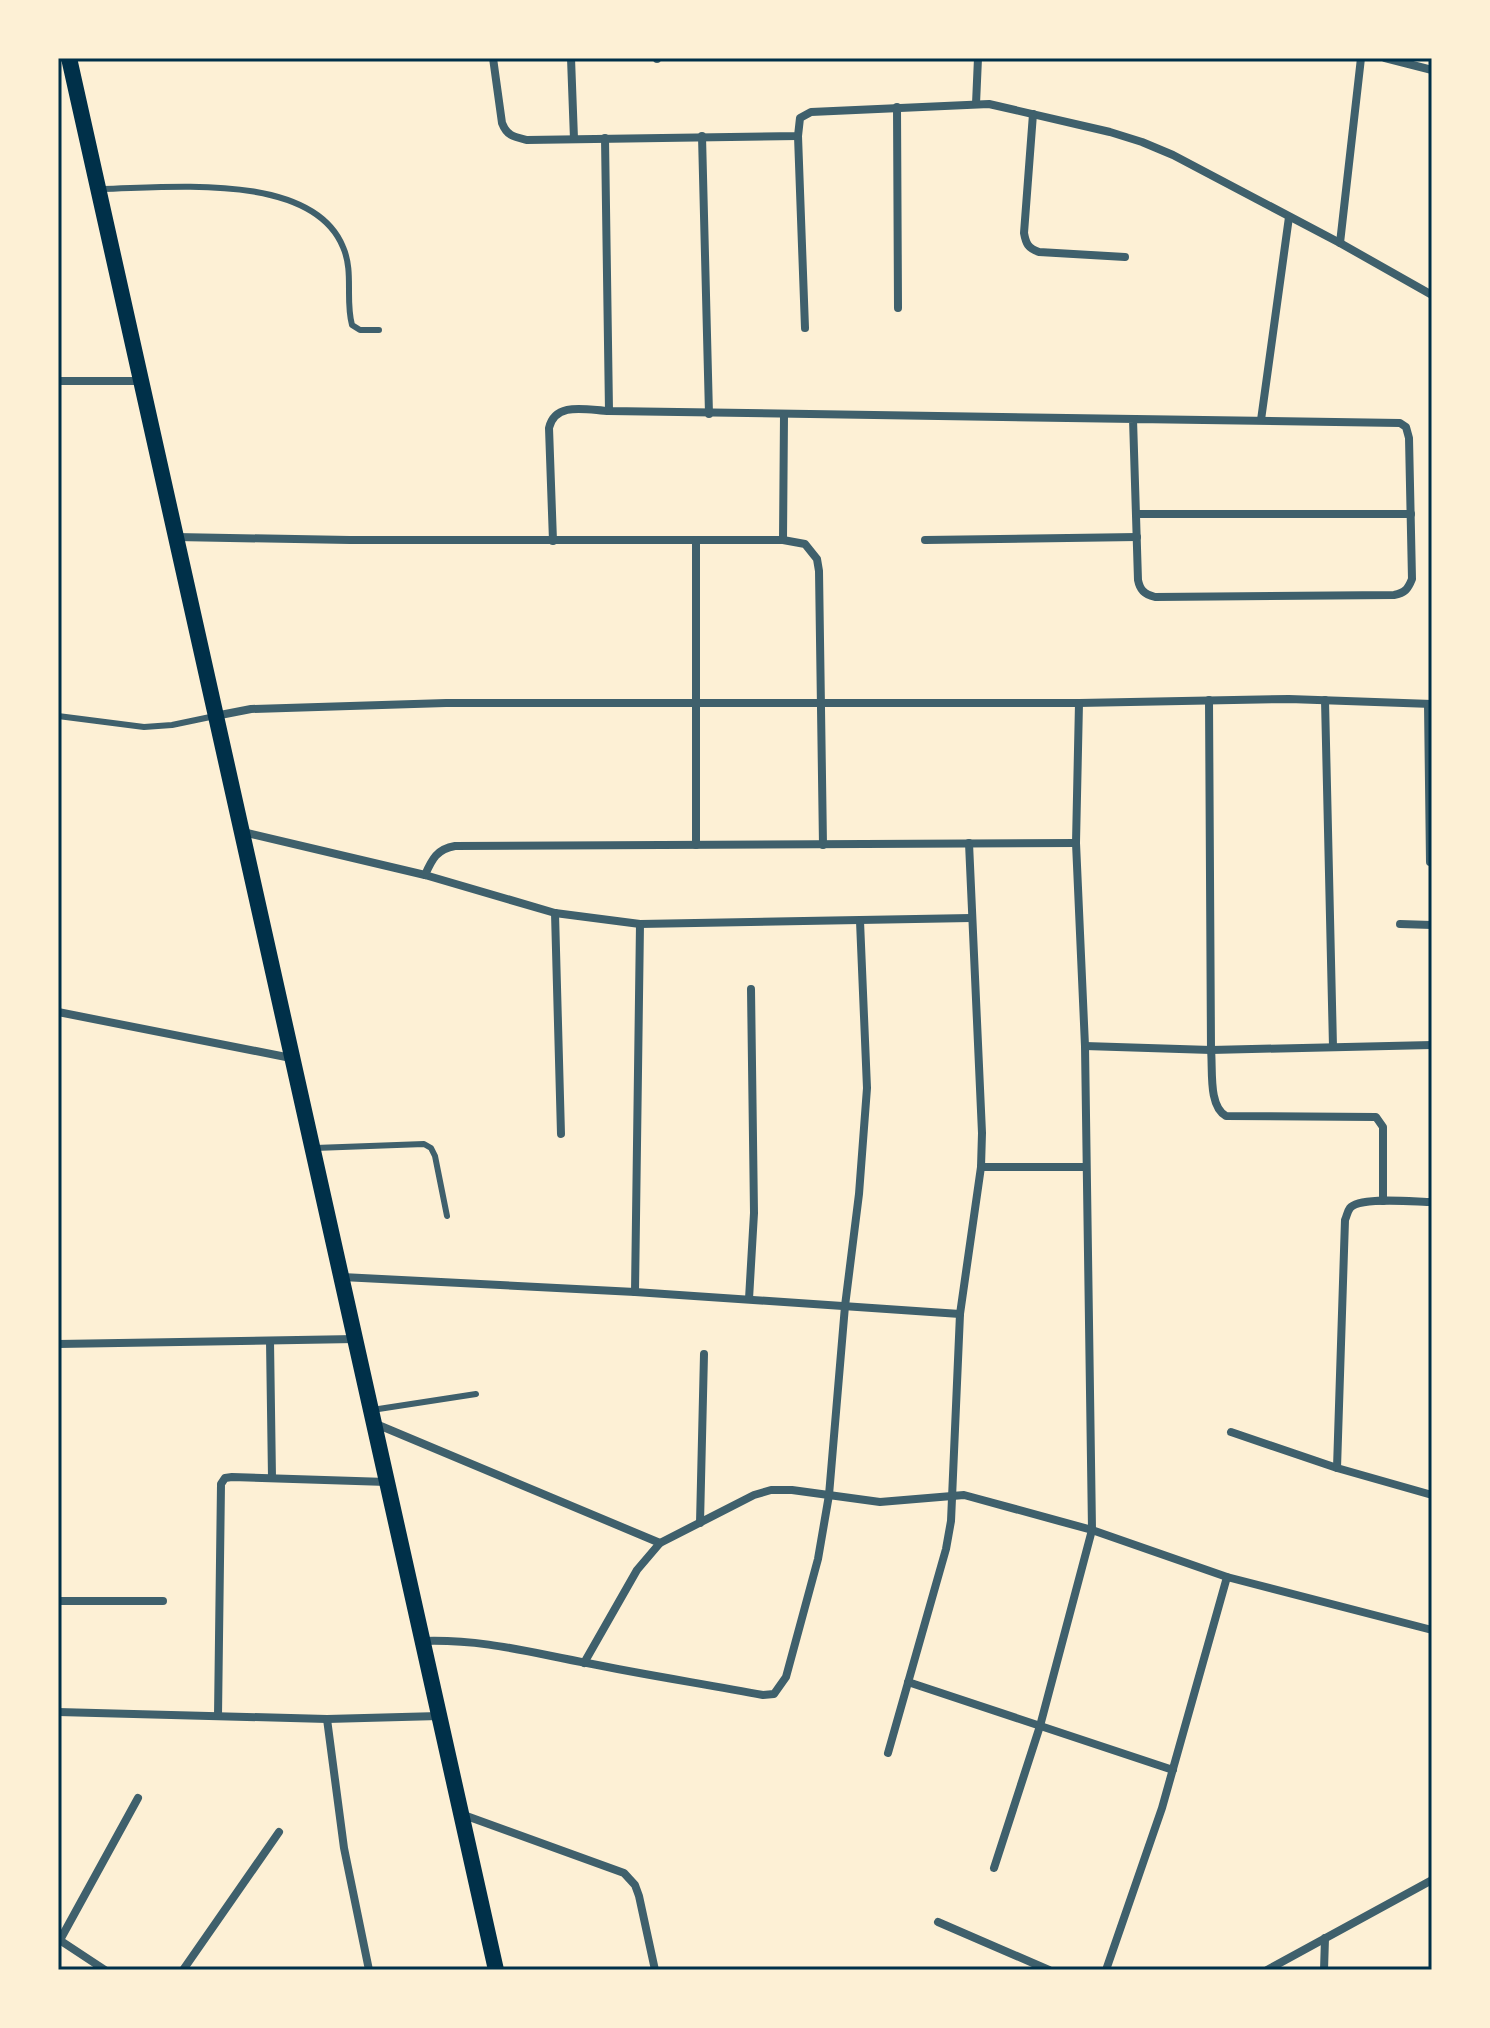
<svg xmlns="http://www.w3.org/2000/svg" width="1490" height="2028" font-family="'Sofia Sans Condensed',sans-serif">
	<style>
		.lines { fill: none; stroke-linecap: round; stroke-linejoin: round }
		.service { stroke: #3f606c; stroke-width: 6 }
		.minor { stroke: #3f606c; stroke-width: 8 }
		.secondary { stroke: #003049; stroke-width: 16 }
		.neatline { fill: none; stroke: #003049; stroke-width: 3 }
	</style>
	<rect width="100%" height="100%" fill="#fdf0d5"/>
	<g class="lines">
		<g class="service">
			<path d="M102,189C168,188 312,171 343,247C354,272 345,300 352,325L360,330H379"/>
			<polyline points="58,716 144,727 172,725 215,716"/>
			<polyline points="315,1148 424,1144 431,1148 435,1156 447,1216"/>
			<polyline points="372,1410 476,1394"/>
		</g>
		<g class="minor">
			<path d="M493,58L502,123C507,136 514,137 527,140L798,136L800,118L811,112L989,104L1110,132L1142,142L1173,155L1340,243L1432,295"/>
			<polyline points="571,58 574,139"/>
			<polyline points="657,58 657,59"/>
			<polyline points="1385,58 1432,70"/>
			<polyline points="976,104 978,58"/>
			<polyline points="897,107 898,308"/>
			<path d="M1033,114L1024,233C1026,244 1028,248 1039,252L1125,257"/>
			<polyline points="702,136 709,414"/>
			<polyline points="798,136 805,328"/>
			<path d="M605,138L609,411L1400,423L1406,427L1409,438L1412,579C1408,589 1405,593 1394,595L1155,597C1144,594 1140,590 1138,580L1133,419"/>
			<polyline points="1340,243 1361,58"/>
			<polyline points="58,381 141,381"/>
			<polyline points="1261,420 1289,217"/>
			<polyline points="1136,514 1411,514"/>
			<polyline points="176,537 350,540 783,540 805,544 817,559 819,571 823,845"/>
			<polyline points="696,540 696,845"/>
			<polyline points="783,540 784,415"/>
			<polyline points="925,540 1137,537"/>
			<path d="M553,541L549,428C555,401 587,410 609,411"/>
			<path d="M1209,700L1211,1050C1213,1069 1208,1106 1226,1116L1376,1117L1383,1127V1201"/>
			<polyline points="1325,700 1333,1047"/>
			<polyline points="1428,704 1430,862"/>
			<polyline points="215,716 251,709 446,703 1079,703 1289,699 1432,704"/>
			<polyline points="243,832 425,875 555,913 640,924 971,918"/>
			<path d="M425,875C432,859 437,849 455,846L1076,843"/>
			<polyline points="555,913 561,1134"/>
			<polyline points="1400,924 1432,925"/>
			<polyline points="58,1012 291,1058"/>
			<polyline points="1085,1046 1211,1050 1432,1045"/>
			<polyline points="981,1167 1085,1167"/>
			<polyline points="342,1277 635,1292 960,1314"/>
			<polyline points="635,1292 640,924"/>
			<polyline points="749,1299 754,1213 751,989"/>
			<polyline points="270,1341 272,1478"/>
			<polyline points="58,1344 355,1339"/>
			<polyline points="376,1424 660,1543 754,1495 771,1490 792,1490 880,1502 964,1495 1092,1530 1227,1577 1432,1630"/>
			<polyline points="1231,1432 1337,1468 1432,1495"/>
			<path d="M1337,1468L1345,1220C1347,1216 1347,1212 1350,1208C1359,1196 1416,1202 1432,1202"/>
			<polyline points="700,1523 704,1354"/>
			<polyline points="58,1601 163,1601"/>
			<path d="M422,1641C483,1639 528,1652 587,1663C645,1675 705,1684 763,1695L774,1694L786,1677L818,1559L829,1495L845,1306L859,1194L867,1088L860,921"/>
			<polyline points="584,1663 637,1570 660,1543"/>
			<polyline points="908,1682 1173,1770"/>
			<polyline points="58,1712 327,1719 439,1716"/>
			<polyline points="218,1716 221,1484 225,1478 232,1477 387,1482"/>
			<polyline points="327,1719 344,1848 369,1970"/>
			<polyline points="888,1753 946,1549 951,1521 960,1314 981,1167 982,1133 969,843"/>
			<polyline points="461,1814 624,1873 635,1885 639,1896 655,1970"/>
			<polyline points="994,1868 1040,1726 1092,1530 1085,1046 1076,843 1079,703"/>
			<polyline points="938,1922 1049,1970"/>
			<polyline points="58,1939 105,1970"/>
			<polyline points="60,1940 138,1798"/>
			<polyline points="183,1970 279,1832"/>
			<polyline points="1106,1970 1162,1808 1227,1577"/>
			<polyline points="1267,1970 1432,1880"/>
			<polyline points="1324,1970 1325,1938"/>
		</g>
		<polyline class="secondary" points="69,58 496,1970"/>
	</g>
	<rect width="1490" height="2028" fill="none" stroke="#fdf0d5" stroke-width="120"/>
	<rect x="60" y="60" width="1370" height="1908" class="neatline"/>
</svg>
